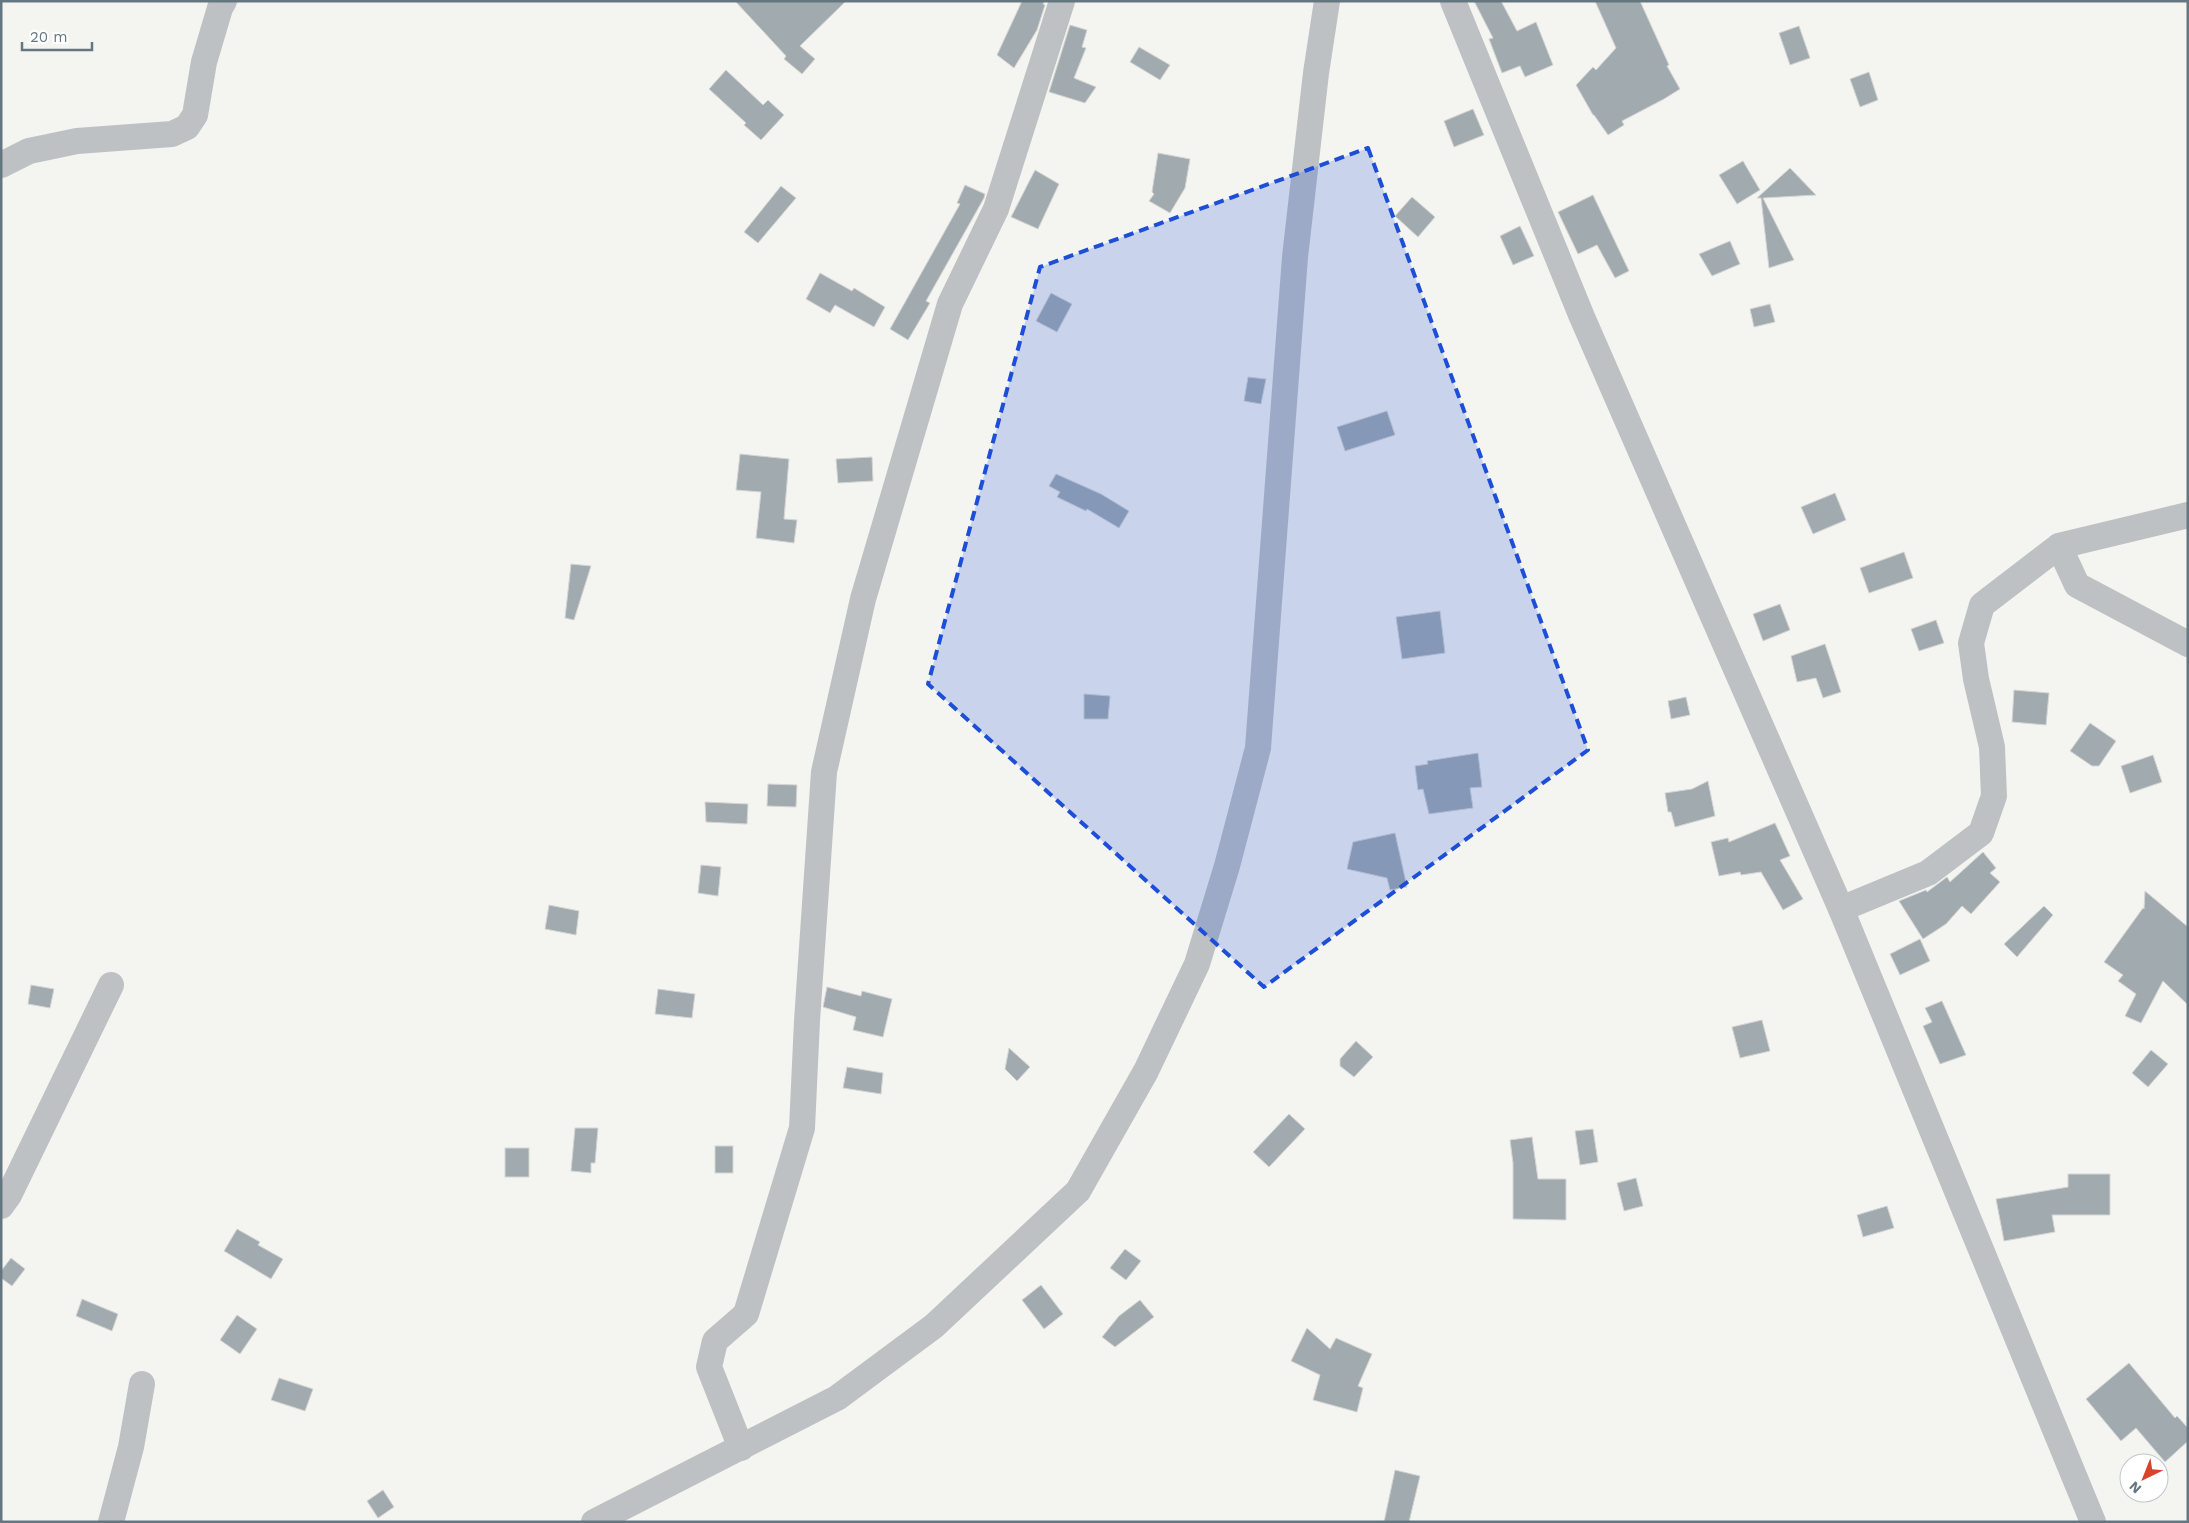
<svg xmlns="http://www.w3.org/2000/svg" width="2189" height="1523" font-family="'Work Sans',sans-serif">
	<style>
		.building { fill: #a1abaf; stroke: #d5d5d3 }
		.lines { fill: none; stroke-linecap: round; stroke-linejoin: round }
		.street { stroke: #bdc1c4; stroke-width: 26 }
		.marked { fill: #1d4ed8; fill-opacity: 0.2; stroke: #1d4ed8; stroke-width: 4; stroke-dasharray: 10 6; stroke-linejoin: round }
	</style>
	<rect width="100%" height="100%" fill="#f4f4f0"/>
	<g class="building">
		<polygon points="735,1 846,1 800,46 815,59 802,74 784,59 786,56"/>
		<polygon points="1022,1 1044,1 1043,4 1045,5 1037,30 1014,68 997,55"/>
		<polygon points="1474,1 1501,1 1517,31 1536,22 1553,65 1525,77 1520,66 1502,73 1489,39 1493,38"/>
		<polygon points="1595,1 1640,1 1669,65 1667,66 1680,89 1664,99 1622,121 1624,125 1608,135 1594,115 1593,115 1576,85 1593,67 1596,70 1616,48"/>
		<polygon points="1070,25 1087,30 1082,47 1086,48 1074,78 1096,87 1085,103 1049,92"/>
		<polygon points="1799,26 1810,58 1790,65 1779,33"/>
		<polygon points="1139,47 1170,65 1160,80 1130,62"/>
		<polygon points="726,70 763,105 768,100 784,115 761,140 744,125 746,123 709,89"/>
		<polygon points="1869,72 1878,100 1860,107 1850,79"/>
		<polygon points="1473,109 1484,135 1454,147 1444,121"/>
		<polygon points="1158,153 1190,159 1185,188 1170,213 1149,201 1154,194 1152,192"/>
		<polygon points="1743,161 1760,190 1737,204 1719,175"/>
		<polygon points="1790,168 1816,195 1763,198 1794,260 1769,268 1761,198 1757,198"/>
		<polygon points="1035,170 1059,184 1038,229 1011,217"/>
		<polygon points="965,185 985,194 984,198 926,301 930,303 908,340 890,329 960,204 957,203"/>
		<polygon points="781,186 796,198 758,243 744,232"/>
		<polygon points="1593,195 1629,271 1615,278 1597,245 1578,254 1558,212"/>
		<polygon points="1412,197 1435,217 1418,237 1395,216"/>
		<polygon points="1520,226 1534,256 1513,265 1500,236"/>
		<polygon points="1730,241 1740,264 1712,276 1699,254"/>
		<polygon points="820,273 852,291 854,288 885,307 874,327 835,305 830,313 806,299"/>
		<polygon points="1051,293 1072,304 1057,332 1036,321"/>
		<polygon points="1770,304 1775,322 1754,327 1750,309"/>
		<polygon points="1248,377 1266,379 1261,404 1244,401"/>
		<polygon points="1387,411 1395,435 1345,451 1337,427"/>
		<polygon points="740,454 789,459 784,519 797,520 794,543 756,538 761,492 736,490"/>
		<polygon points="872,457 873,481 838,483 836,459"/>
		<polygon points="1056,474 1101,494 1129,511 1119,528 1087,509 1086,511 1057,497 1060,492 1049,486"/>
		<polygon points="1835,493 1846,520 1813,534 1801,507"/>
		<polygon points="1904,552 1913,578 1869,593 1860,568"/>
		<polygon points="571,564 591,566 574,620 565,618"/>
		<polygon points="1780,604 1790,630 1763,641 1753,614"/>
		<polygon points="1440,611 1445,653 1402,659 1396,617"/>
		<polygon points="1936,620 1944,643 1919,651 1911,629"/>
		<polygon points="1825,644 1841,692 1823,698 1816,678 1797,682 1791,656"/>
		<polygon points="2014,690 2049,693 2046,725 2012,722"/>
		<polygon points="1084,694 1110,696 1108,719 1084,719"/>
		<polygon points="1686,697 1690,715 1671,719 1668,701"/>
		<polygon points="2090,723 2116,741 2099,766 2092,766 2070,751"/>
		<polygon points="1478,753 1482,787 1470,788 1473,808 1429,814 1423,789 1418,790 1415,766 1428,764 1427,761"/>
		<polygon points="2153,755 2162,782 2130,793 2121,766"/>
		<polygon points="1708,781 1715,816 1675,827 1671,812 1668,812 1665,793 1692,789"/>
		<polygon points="768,784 797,785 796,807 767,806"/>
		<polygon points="705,802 748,804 747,824 706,822"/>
		<polygon points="1775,823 1790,856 1780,860 1803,899 1783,910 1761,872 1741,875 1740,872 1719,876 1711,842 1728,838 1729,842"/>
		<polygon points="1395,833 1407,887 1390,890 1387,878 1347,869 1353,842"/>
		<polygon points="1983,852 1996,868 1990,873 2000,882 1971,914 1962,906 1946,924 1923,939 1899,901 1926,890 1927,892 1947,877 1950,882"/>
		<polygon points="701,865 721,867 718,896 698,893"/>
		<polygon points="2145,891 2188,927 2188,1005 2163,981 2141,1023 2125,1016 2136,994 2118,981 2123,975 2104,962 2143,908 2144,909"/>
		<polygon points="549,905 579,911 576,935 545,929"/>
		<polygon points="2044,906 2053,915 2017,957 2004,944"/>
		<polygon points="1920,939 1930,961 1900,975 1890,954"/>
		<polygon points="31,985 54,989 50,1008 28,1004"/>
		<polygon points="827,987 861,996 862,991 892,999 883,1037 853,1030 856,1017 823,1007"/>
		<polygon points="658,989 695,994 692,1018 655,1014"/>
		<polygon points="1942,1001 1966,1055 1940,1064 1923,1026 1932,1022 1925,1008"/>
		<polygon points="1762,1020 1770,1051 1740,1058 1732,1027"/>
		<polygon points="1356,1041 1373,1057 1354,1077 1340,1066 1340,1059"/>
		<polygon points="1009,1048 1030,1067 1017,1081 1005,1069"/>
		<polygon points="2151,1050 2168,1064 2148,1087 2132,1073"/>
		<polygon points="847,1067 883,1073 881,1094 843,1088"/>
		<polygon points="1289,1114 1305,1129 1269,1167 1253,1152"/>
		<polygon points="575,1128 598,1128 595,1163 591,1163 591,1173 571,1171"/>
		<polygon points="1593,1129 1598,1162 1580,1165 1575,1131"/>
		<polygon points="1532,1137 1538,1179 1566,1179 1566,1220 1513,1219 1513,1163 1510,1140"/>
		<rect x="715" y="1146" width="18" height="27"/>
		<rect x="505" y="1148" width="24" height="29"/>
		<polygon points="2068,1174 2110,1174 2110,1215 2052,1215 2055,1232 2004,1241 1996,1199 2068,1187"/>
		<polygon points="1636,1178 1643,1206 1624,1211 1617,1183"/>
		<polygon points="1887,1206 1894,1228 1863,1237 1857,1215"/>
		<polygon points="237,1229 260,1242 258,1245 283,1259 271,1279 224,1251"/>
		<polygon points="1125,1249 1141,1261 1126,1280 1110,1268"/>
		<polygon points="11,1258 25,1269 12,1286 1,1278 1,1271"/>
		<polygon points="1041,1285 1063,1314 1044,1329 1022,1300"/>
		<polygon points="82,1299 118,1314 112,1331 76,1316"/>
		<polygon points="1140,1300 1154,1317 1115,1347 1102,1337 1119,1316"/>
		<polygon points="237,1315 257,1329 240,1354 220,1340"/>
		<polygon points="1307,1328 1330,1349 1336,1338 1372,1354 1358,1386 1363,1388 1357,1412 1313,1400 1320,1375 1291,1361"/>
		<polygon points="2129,1363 2175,1418 2177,1416 2188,1428 2188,1441 2165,1462 2136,1428 2121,1441 2086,1399"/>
		<polygon points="279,1378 313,1389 305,1411 271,1400"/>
		<polygon points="1395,1470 1420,1476 1409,1522 1384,1522"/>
		<polygon points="383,1490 394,1507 378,1518 367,1501"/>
	</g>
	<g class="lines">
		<g class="street">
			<polyline points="1453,1 1582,317 1841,909 2093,1522"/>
			<polyline points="1,165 29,151 77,141 172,134 187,127 195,115 204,62 220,8 224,1"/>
			<polyline points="2059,546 2077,585 2188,644"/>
			<polyline points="1841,909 1928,873 1981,833 1994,796 1992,747 1976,679 1971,643 1982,605 2059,546 2188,515"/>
			<polyline points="1,1206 9,1195 111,985"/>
			<polyline points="741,1448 709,1367 715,1341 746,1314 802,1128 807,1021 824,772 863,599 950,304 996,209 1062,1"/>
			<polyline points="111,1522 131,1447 142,1384"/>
			<polyline points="594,1522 837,1398 934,1326 1078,1191 1146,1071 1197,964 1227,866 1258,748 1295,257 1316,73 1327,1"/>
		</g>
	</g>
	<path class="marked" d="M1368,148L1588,750L1264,987L928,684L1040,267Z"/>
	<rect width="2189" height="1523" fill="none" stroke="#657680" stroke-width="5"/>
	<g transform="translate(2144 1478) rotate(223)"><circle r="24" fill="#ffffff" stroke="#c1c8cc"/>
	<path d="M0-4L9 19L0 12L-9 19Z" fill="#d8432c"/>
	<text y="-8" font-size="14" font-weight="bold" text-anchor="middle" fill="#657680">N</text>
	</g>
	<path d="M22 42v8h70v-8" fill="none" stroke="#657680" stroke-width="2.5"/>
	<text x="30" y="42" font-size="15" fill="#657680" stroke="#ffffff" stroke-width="4" paint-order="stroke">20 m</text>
</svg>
